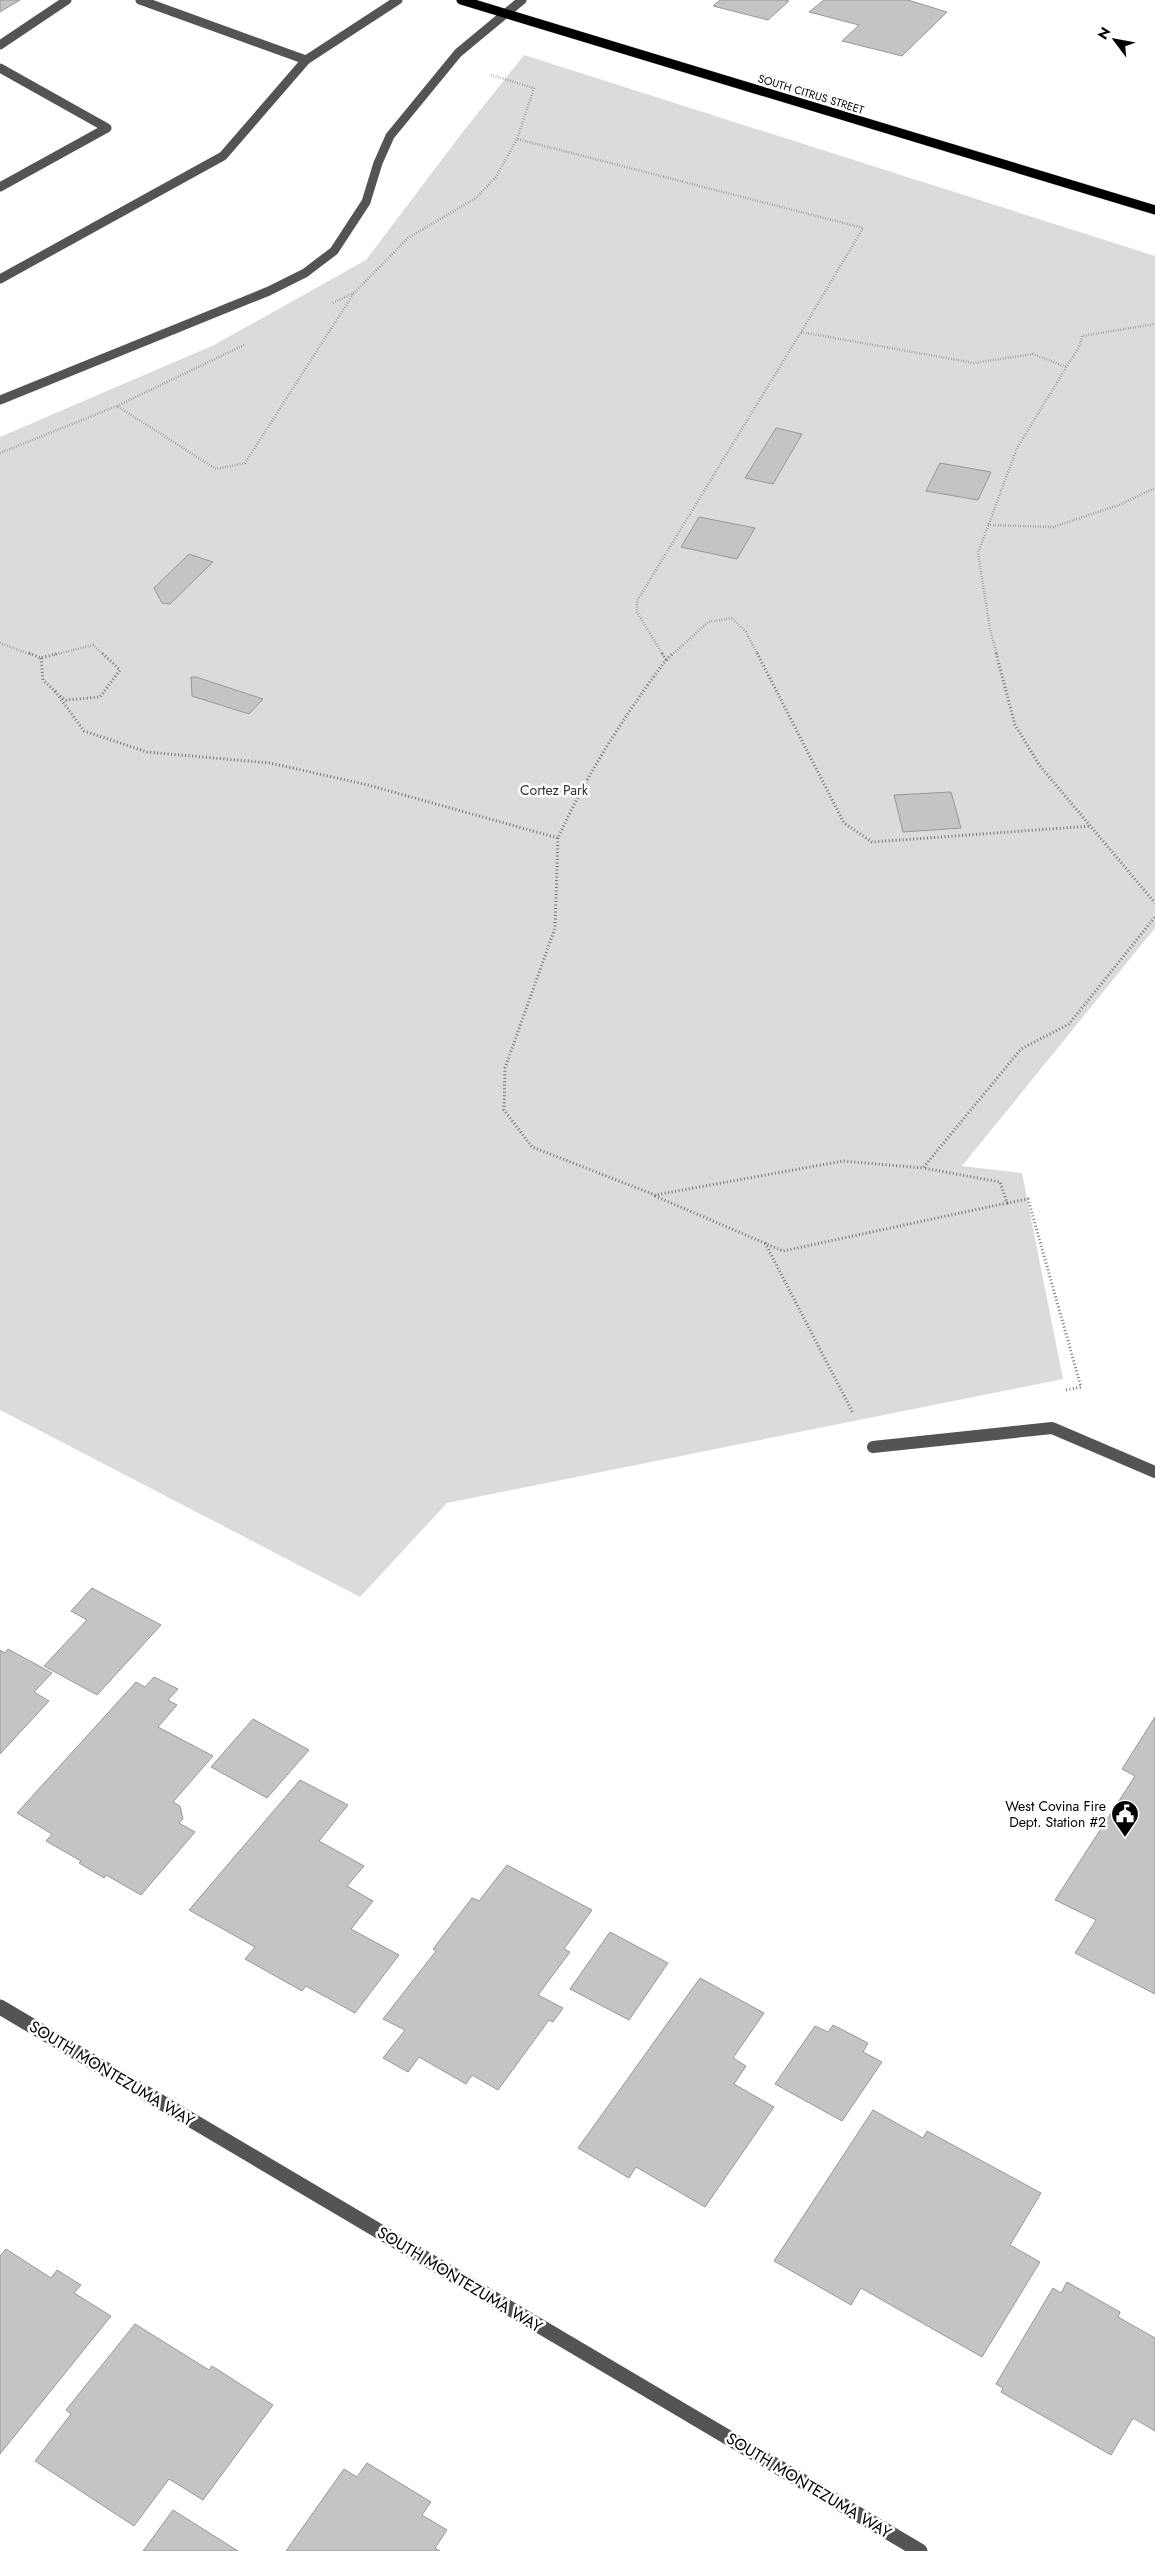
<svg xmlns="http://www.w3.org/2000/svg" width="1155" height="2551" font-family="Jost,sans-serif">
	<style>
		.green { fill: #dbdbdb }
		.building { fill: #c4c4c4; stroke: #989898 }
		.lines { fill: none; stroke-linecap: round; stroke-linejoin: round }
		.major-casing { stroke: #dbdbdb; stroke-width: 10 }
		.path-far1 { stroke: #767676; stroke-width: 2.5; stroke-dasharray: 0.5 2; stroke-linecap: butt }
		.path { stroke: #767676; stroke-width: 3; stroke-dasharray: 1 2.5; stroke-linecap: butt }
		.minor-far2 { stroke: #545454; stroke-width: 9 }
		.minor-far1 { stroke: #545454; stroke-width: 12 }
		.minor { stroke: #545454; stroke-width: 15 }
		.major { stroke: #000; stroke-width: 9 }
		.labels { text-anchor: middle; stroke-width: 5; stroke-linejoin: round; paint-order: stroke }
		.far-street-label { font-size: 11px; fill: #000; stroke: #fff }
		.park-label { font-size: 14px; fill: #323232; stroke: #fff }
		.poi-label { font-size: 14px; fill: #000; stroke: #fff; text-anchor: end }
		.near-street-label { font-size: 16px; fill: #000; stroke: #fff }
	</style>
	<rect width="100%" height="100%" fill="#fff"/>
	<polygon class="green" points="524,55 1155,256 1155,928 962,1166 1022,1173 1063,1379 447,1503 360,1597 0,1410 0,437 214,345 366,260 462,133"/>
	<g class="building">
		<polygon points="0,0 20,0 0,12"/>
		<polygon points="720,0 784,0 789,1 768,20 713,6"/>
		<polygon points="824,0 908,0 947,12 902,56 842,41 859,25 809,12"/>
		<polygon points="776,428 802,434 773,484 745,478"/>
		<polygon points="940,463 991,472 978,500 926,491"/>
		<polygon points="699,517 755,528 737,559 681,547"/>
		<polygon points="189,554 213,562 170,604 162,603 154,588"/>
		<polygon points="191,677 196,677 263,699 249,714 192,696"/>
		<polygon points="951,792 961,828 903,832 894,795"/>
		<polygon points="92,1588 161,1625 97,1695 44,1666 87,1620 71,1611"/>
		<polygon points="8,1649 52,1673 34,1692 49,1701 0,1754 0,1650 5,1653"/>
		<polygon points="154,1677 178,1689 168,1700 177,1705 158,1727 213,1756 173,1802 180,1806 183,1819 179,1823 195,1832 141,1895 106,1875 104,1878 79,1863 81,1861 46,1841 52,1834 17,1813 136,1682 145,1687"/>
		<polygon points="1155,1717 1155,1994 1075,1953 1096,1920 1055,1900 1135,1776 1122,1769"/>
		<polygon points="253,1719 309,1750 267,1798 211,1767"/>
		<polygon points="300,1780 348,1805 319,1841 364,1866 347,1886 373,1901 351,1929 399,1955 355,2013 306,1986 302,1991 245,1959 255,1947 189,1910"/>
		<polygon points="507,1865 592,1910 564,1949 570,1952 538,1995 563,2008 553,2022 549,2020 498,2090 472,2075 466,2084 419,2057 408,2072 383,2058 405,2030 383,2019 436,1951 433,1949 472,1898 479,1901"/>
		<polygon points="610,1932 668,1963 629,2020 570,1989"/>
		<polygon points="700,1978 764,2013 733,2058 746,2066 734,2084 774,2107 705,2207 636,2167 629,2178 578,2148"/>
		<polygon points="833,2025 868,2043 863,2052 882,2062 842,2121 775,2084 815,2026 828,2032"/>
		<polygon points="873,2110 923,2138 927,2131 1041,2193 1010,2245 1040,2262 982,2357 861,2288 851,2305 774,2261"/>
		<polygon points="6,2249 51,2278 57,2270 81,2285 74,2293 111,2316 0,2454 0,2256"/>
		<polygon points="1067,2282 1120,2312 1118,2317 1155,2338 1155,2431 1133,2418 1111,2455 1001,2392 1003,2388 996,2384 1053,2288 1061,2293"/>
		<polygon points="135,2324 209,2370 212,2366 273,2405 203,2500 169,2479 134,2526 35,2461 71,2414 66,2410"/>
		<polygon points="367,2463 431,2502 422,2515 447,2530 435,2548 440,2551 286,2551 344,2469 357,2477"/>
		<polygon points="173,2510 238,2551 143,2551"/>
	</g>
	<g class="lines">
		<defs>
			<polyline id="major" points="461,0 1155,210"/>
		</defs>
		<use href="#major" class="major-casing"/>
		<g class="path-far1">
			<polyline points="491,75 534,88 517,139"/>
			<polyline points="333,303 354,293 408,238 476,198 496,177 517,139 863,228 801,332 974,363 1033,354 1066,367"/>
			<polyline points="244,345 117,406 216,469 245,463 354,293"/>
			<polyline points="0,453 117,406"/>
			<polyline points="988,525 1053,527 1119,505 1155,488"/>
			<polyline points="0,643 32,655"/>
			<polyline points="54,655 93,645 104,655"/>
			<polyline points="663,655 637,612 637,601 801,332"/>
			<polyline points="672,655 708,622 732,618 746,632 758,655"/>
			<polyline points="997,655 990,629 978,553 1017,448 1080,345 1082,336 1155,324"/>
		</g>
		<g class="path">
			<polyline points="29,653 41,658 59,653"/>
			<polyline points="757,653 844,823 872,842 1091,826"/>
			<polyline points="996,653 1015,725 1040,766 1155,903"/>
			<polyline points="41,658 43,680 56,692"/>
			<polyline points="666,660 673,653"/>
			<path d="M55,691L84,731L147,752L270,763L368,785L558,838C587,774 624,716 666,660L662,653"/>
			<polyline points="60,696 66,700 100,697 120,670 102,653"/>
			<polyline points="558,838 555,928 505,1068 504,1110 532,1147 655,1195 843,1161 923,1168 1021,1049 1069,1024 1155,917"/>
			<polyline points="655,1196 783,1251 1007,1203 1000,1182 923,1168"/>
			<polyline points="1007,1203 1028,1199 1081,1387 1066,1390"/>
			<polyline points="765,1243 853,1413"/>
		</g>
		<g class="minor-far2">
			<polyline points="140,0 306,60"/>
			<polyline points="0,45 67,0"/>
			<polyline points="0,68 107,128 0,187"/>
			<polyline points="0,279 223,156 306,60 398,0"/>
			<polyline points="0,400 269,291 305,273 334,251 366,202 378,163 390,136 458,53 522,0"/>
		</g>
		<polyline class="minor-far1" points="873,1447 1052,1428 1155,1472"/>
		<polyline class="minor" points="0,2007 920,2551"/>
		<use href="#major" class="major"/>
	</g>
	<defs>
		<symbol id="civic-pin" viewBox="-11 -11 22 30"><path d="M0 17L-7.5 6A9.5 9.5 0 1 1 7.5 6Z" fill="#000" stroke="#fff"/><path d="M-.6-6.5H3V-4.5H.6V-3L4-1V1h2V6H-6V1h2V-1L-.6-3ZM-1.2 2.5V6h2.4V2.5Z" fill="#fff"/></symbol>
	</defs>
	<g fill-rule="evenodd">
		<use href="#civic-pin" x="1109" y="1798" width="32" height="43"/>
	</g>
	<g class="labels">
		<g class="far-street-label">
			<text transform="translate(811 94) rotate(17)" y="4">SOUTH CITRUS STREET</text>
		</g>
		<g class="park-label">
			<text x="554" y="795">Cortez Park</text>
		</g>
		<g class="poi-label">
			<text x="1106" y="1811">West Covina Fire<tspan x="1106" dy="16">Dept. Station #2</tspan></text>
		</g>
		<g class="near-street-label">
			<text transform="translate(112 2073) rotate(31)" y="6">SOUTH MONTEZUMA WAY</text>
			<text transform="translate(460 2279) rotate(31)" y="6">SOUTH MONTEZUMA WAY</text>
			<text transform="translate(809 2485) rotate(31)" y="6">SOUTH MONTEZUMA WAY</text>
		</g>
	</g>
	<g transform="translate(1115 40) rotate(302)" stroke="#ffffff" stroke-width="4" paint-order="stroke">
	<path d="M0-4L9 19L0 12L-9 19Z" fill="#000000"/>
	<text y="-8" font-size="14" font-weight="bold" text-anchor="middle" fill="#000000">N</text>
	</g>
</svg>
